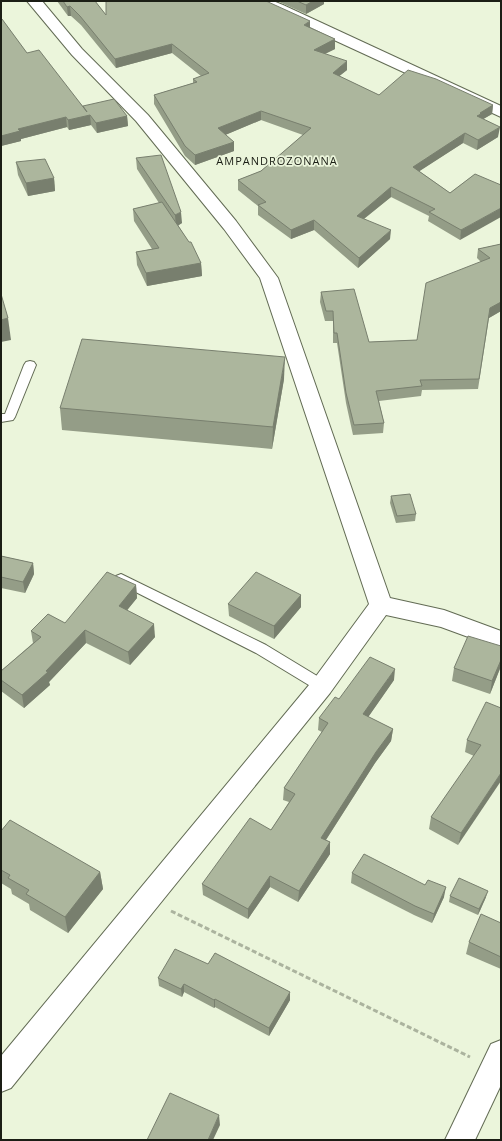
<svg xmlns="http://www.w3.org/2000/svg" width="502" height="1141" font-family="'Open Sans',sans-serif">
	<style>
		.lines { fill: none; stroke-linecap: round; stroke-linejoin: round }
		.service-casing { stroke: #626b54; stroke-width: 2 }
		.minor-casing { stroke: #626b54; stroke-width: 2 }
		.path { stroke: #abb39e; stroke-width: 3; stroke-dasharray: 5 2.5; stroke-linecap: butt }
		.service { fill: #fff; fill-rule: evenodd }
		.minor { fill: #fff; fill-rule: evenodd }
		.wall { fill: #949d87 }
		.shaded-wall { fill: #787f6e }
		.building { fill: #acb69d; stroke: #787f6e }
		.labels { text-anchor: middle; stroke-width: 3.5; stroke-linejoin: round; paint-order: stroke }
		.far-neighbourhood-label { font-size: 11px; letter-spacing: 1px; fill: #1b1e15; stroke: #ebf5db }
	</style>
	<rect width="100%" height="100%" fill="#ebf5db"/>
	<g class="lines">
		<defs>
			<g id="service">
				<polygon points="30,361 34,362 36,365 15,417 13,420 1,422 1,414 5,414 24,365 26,362"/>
				<polygon points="121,574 266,645 327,682 329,686 327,690 322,692 317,690 256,653 116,582 114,579 116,576"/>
			</g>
			<g id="minor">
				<polygon points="27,1 42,1 82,49 148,115 236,221 278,278 390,598 444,610 501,631 501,649 441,627 386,615 330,693 11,1088 1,1092 1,1056 314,679 369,604 260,278 224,229 136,121 72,55"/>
				<polygon points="254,1 273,1 283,5 501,106 501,117 256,4"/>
				<polygon points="501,1040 501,1085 475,1140 445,1140 491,1044"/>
			</g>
		</defs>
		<use href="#service" class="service-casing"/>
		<use href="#minor" class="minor-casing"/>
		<polyline class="path" points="171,911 470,1057"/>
		<use href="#service" class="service"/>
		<use href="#minor" class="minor"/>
	</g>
	<g class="wall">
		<polygon points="57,1 95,1 106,15 310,27 335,39 335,49 325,54 347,70 339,76 379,95 493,105 492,114 483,119 498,137 477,150 463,143 419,171 450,193 475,174 460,240 428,221 429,216 391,197 364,219 390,239 358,268 314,230 291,239 258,215 258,206 238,190 238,180 261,171 303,135 261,120 225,135 234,142 234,151 195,165 185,156 154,104 154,95 193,83 193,79 201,76 172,53 116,68 81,25 71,16 68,16"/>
		<polygon points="277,1 324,1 324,4 306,14"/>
		<polygon points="1,19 27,53 83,106 127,116 128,126 97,133 91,125 69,130 67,127 21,139 21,141 1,146"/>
		<polygon points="136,158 182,223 178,225 201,263 202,276 147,286 137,265 136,252 152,249 134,221 133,209 159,203 137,169"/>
		<polygon points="16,162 54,178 55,191 28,196 18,175"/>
		<polygon points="501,244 501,311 489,318 478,389 422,390 421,396 379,401 384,423 383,433 353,435 346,403 337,343 333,343 333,321 325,321 320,302 321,292 369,342 417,340 481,262 477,258 478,249"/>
		<polygon points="284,379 272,449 62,430 60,408"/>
		<polygon points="391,496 416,514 415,521 396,523 390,503"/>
		<polygon points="1,556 33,563 34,574 25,593 1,588"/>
		<polygon points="136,585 137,598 127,610 155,637 130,665 86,643 49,682 50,685 24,708 1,691 1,671 33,643 31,631 65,623"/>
		<polygon points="301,595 301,607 274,639 229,616 228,604"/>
		<polygon points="501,646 501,666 490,694 452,681 454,668"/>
		<polygon points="394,680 368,717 393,729 391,741 375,763 326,840 330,842 330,854 298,902 270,887 248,919 203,895 202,884 271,830 289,802 283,800 284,788 322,732 318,730 319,718 339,699"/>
		<polygon points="501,708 458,845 429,829 431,817 474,756 465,752 467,740"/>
		<polygon points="1,831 100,872 103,889 68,933 30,910 29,904 12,894 11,889 1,883"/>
		<polygon points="352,873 425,885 444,897 432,923 414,915 351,883"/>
		<polygon points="450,896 486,897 478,915 449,902"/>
		<polygon points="501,923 501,969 466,954 469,942"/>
		<polygon points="208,964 290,1000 269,1036 215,1007 214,1008 184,992 182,997 159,986 158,978"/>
	</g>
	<g class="shaded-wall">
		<polygon points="313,1 324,1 324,4 306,14 306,5"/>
		<polygon points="70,6 71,16 68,16 67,7"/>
		<polygon points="310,21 310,30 304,25"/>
		<polygon points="335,39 335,49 314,59 314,50"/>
		<polygon points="172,44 172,53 116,68 115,59"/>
		<polygon points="347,61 347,70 332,82 333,73"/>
		<polygon points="493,105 492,114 480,121 477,116 480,113"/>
		<polygon points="261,111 261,120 218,138 218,128"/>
		<polygon points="90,115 91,125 69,130 68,120"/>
		<polygon points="127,116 128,126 97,133 96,123"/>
		<polygon points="66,117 67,127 21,139 21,141 1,146 1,136 18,129"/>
		<polygon points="500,127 498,137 477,150 478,140"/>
		<polygon points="465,133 463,143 412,176 413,167"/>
		<polygon points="234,142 234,151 195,165 195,155"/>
		<polygon points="54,178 55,191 28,196 26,183"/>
		<polygon points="391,187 391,197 356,225 357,216"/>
		<polygon points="501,208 501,217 460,240 461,230"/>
		<polygon points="181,212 182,223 176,227 175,215"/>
		<polygon points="314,220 314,230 291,239 291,230"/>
		<polygon points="391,230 390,239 358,268 359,258"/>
		<polygon points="201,263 202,276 147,286 146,273"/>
		<polygon points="501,302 501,311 489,318 490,308"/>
		<polygon points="8,318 11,340 1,342 1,320"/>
		<polygon points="285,357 284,379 272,449 273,427"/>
		<polygon points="33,563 34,574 25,593 23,582"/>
		<polygon points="136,585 137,598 120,619 119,606"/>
		<polygon points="301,595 301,607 274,639 274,626"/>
		<polygon points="154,624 155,637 130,665 128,652"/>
		<polygon points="85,630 86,643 49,682 50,685 24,708 22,695 46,671"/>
		<polygon points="501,660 501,666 490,694 492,681"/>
		<polygon points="395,669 394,680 362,726 363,714"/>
		<polygon points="393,729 391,741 375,763 320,849 321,838 376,752"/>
		<polygon points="501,773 501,781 458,845 461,833"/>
		<polygon points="330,842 330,854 298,902 299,891"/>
		<polygon points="100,872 103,889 68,933 65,917"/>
		<polygon points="270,876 270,887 248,919 248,909"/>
		<polygon points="446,887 444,897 432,923 434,914"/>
		<polygon points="488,891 486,897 478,915 479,909"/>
		<polygon points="184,984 184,992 182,997 181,989"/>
		<polygon points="290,992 290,1000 269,1036 269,1028"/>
		<polygon points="215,999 215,1007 214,1008 214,1000"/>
		<polygon points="219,1115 220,1125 213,1140 208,1140"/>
	</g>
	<g class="building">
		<polygon points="63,1 95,1 106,15 106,1 266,1 310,21 304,25 335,39 314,50 347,61 333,73 379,95 408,70 436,79 493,105 480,113 481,114 477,116 500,127 478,140 465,133 413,167 450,193 475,174 501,185 501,208 461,230 429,212 435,209 391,187 357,216 391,230 359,258 314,220 291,230 258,205 266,202 238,180 261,171 311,128 261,111 218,128 234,142 195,155 185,146 154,95 197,82 193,79 209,73 172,44 115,59 80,16 70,6 67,7"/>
		<polygon points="297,1 313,1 306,5"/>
		<polygon points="1,19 2,19 27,53 39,50 87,112 83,106 114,99 127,116 96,123 90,115 68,120 66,117 18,129 20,131 1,136"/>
		<polygon points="161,155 181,212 175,215 136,158"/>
		<polygon points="45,159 54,178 26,183 16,162"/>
		<polygon points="162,202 189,242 191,242 201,263 146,273 136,252 159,248 133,209"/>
		<polygon points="501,244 501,302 490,308 479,379 420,380 422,386 376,391 384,423 354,425 346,393 337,333 334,333 333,311 326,311 321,292 354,289 369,342 417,340 426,283 490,258 478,249"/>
		<polygon points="1,294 8,318 1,320"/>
		<polygon points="82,339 285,357 273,427 60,408"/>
		<polygon points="410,494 416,514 397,516 391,496"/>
		<polygon points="1,556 33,563 23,582 1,577"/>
		<polygon points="107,572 136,585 119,606 154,624 128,652 85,630 46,671 48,672 22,695 1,680 1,671 41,637 31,631 48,614 65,623"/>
		<polygon points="256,572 301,595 274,626 228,604"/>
		<polygon points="468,636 501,646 501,660 492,681 454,668"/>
		<polygon points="370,657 395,669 363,714 393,729 376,752 321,838 330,842 299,891 270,876 248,909 202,884 250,818 271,830 295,794 284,788 328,723 319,718 335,697 339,699"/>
		<polygon points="486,702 501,708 501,773 461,833 431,817 481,745 467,740"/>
		<polygon points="10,820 100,872 65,917 26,894 29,890 8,878 10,875 1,870 1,831"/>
		<polygon points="364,854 425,885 428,880 446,887 434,914 415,906 352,873"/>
		<polygon points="459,878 488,891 479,909 450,896"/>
		<polygon points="481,914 501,923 501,957 469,942"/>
		<polygon points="175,949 208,964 215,953 290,992 269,1028 215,999 214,1000 184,984 181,989 158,978"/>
		<polygon points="170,1093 219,1115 208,1140 147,1140"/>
	</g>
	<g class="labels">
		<g class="far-neighbourhood-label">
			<text x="277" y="165">AMPANDROZONANA</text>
		</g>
	</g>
	<rect width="502" height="1141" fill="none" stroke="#1b1e15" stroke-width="4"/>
</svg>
